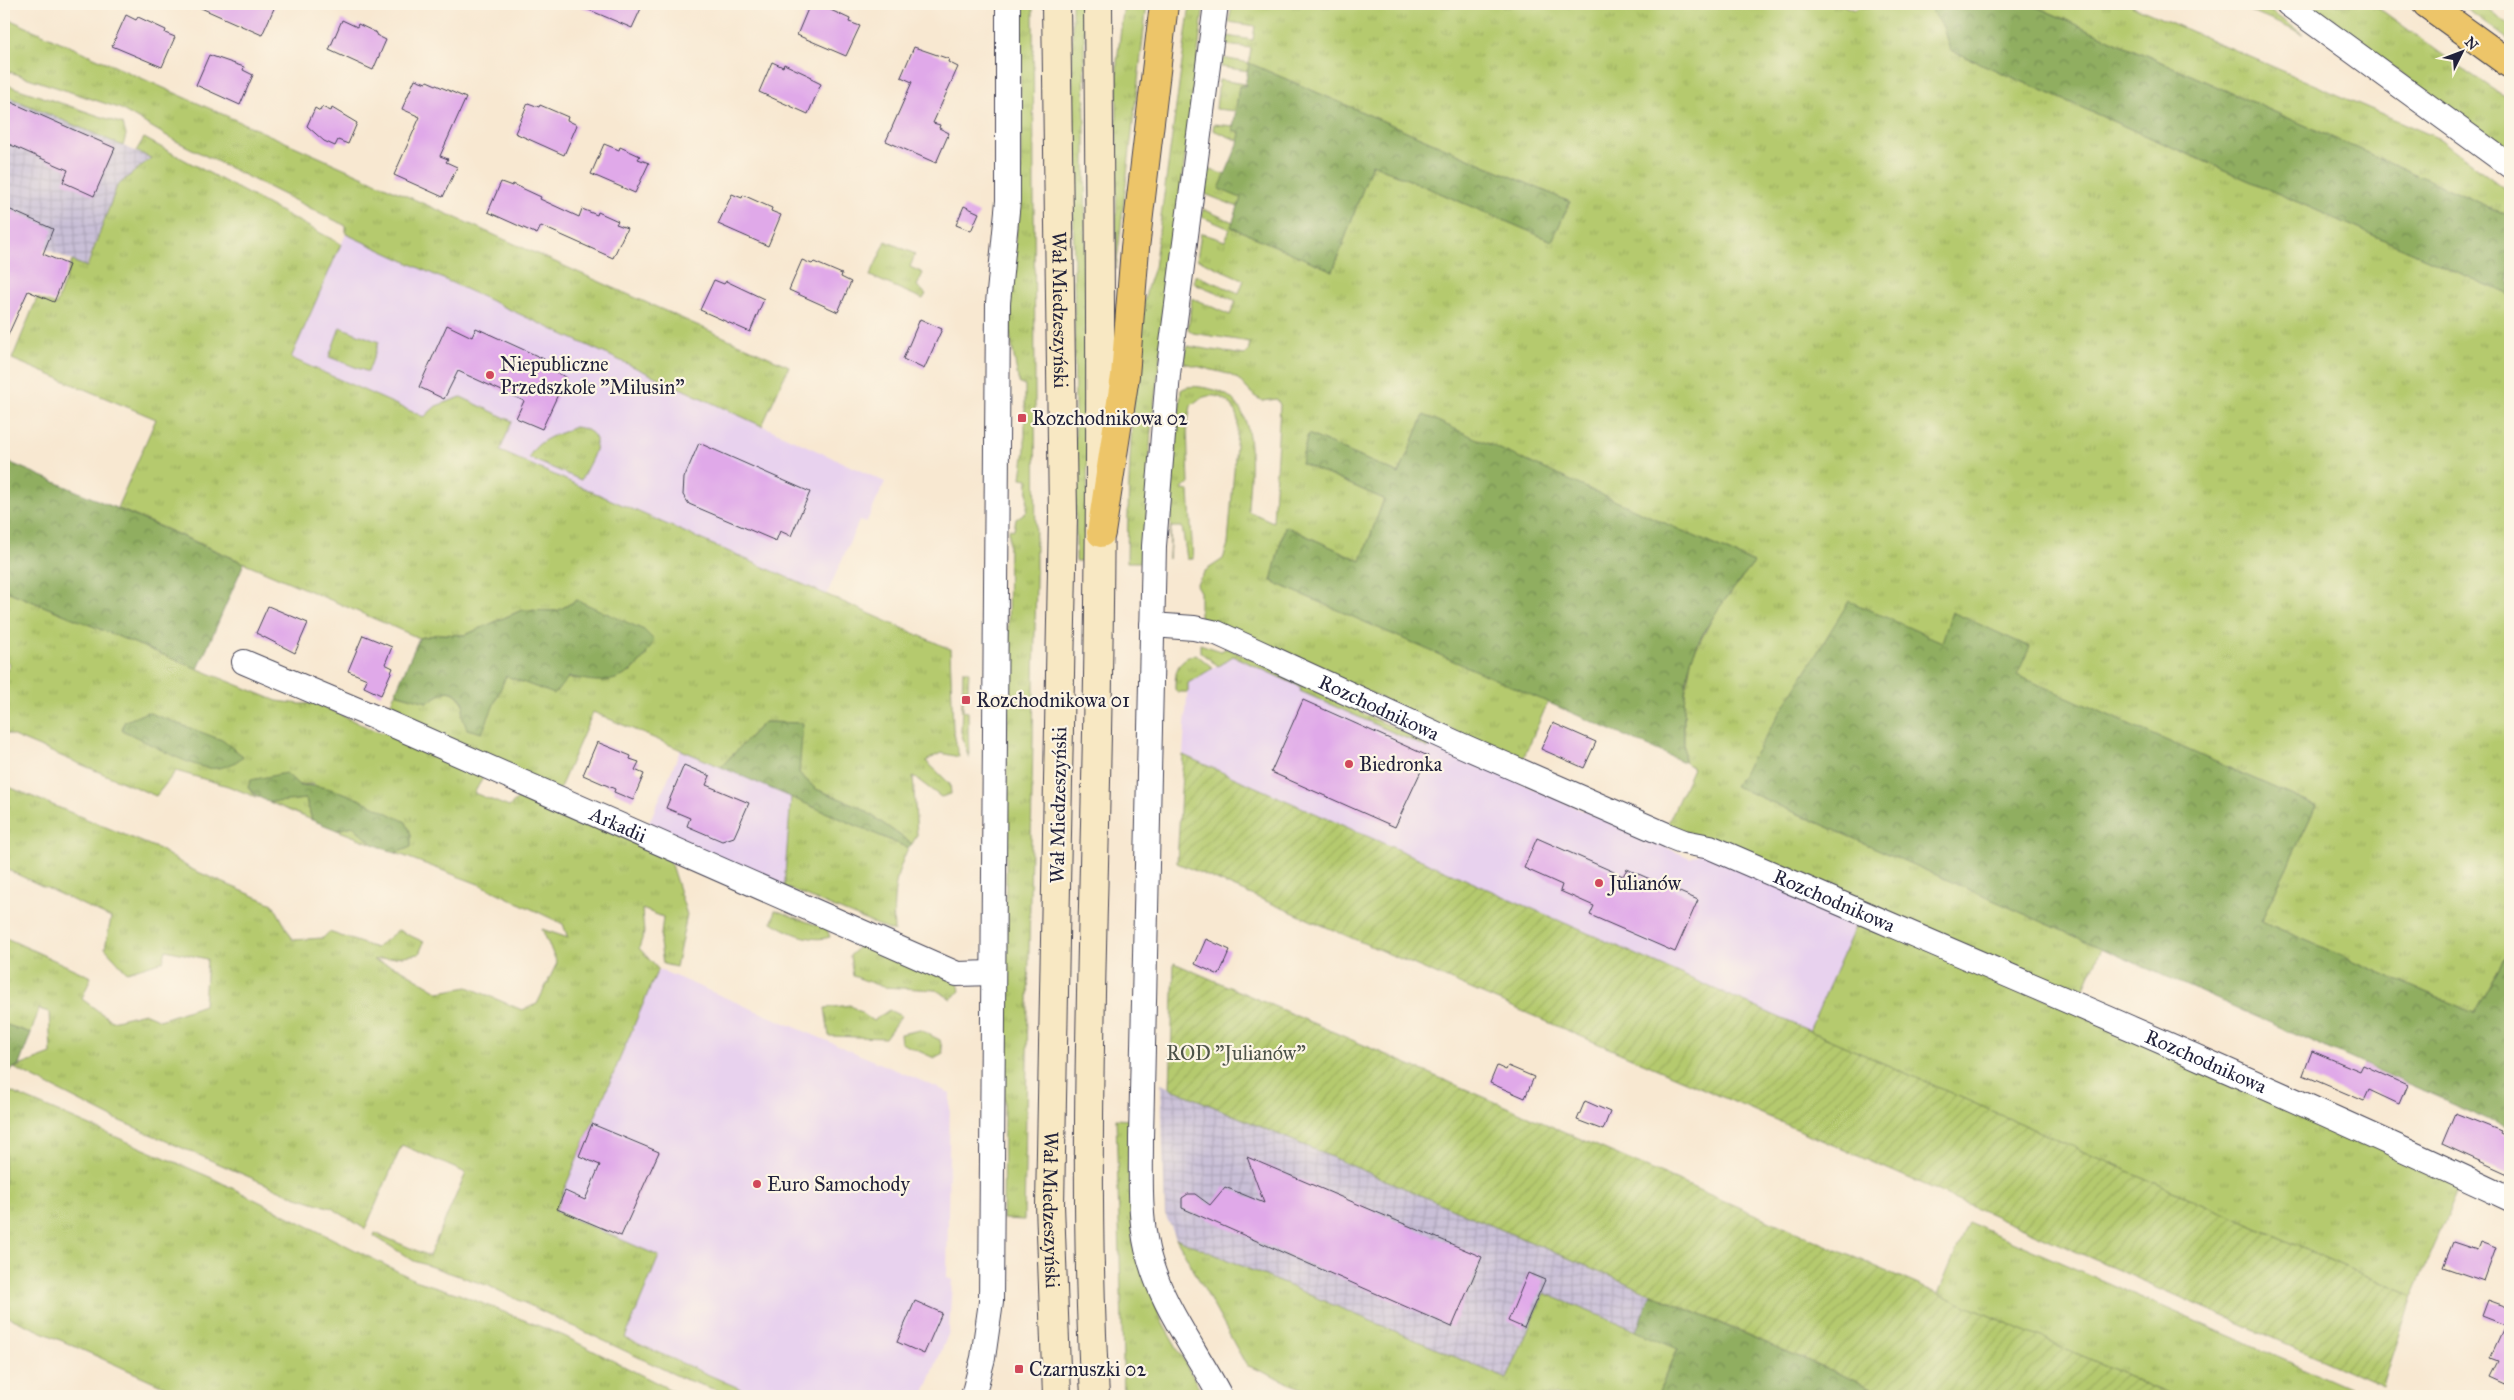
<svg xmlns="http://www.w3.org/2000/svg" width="2514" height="1400" font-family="'IM FELL Great Primer',serif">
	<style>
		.built { fill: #e8d2ee }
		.industrial { fill: url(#industrial-grid) }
		.grass { fill: url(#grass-tufts); stroke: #6c7654 }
		.forest { fill: url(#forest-crowns); stroke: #59684e }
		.garden { fill: url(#garden-furrows); stroke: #6c7654 }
		.building { fill: #e0a9e9 }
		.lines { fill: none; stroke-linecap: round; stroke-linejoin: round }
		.street-casing { stroke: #424052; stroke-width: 26 }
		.secondary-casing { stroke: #424052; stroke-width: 30 }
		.highway-casing { stroke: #424052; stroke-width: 30 }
		.street { stroke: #fff; stroke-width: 24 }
		.secondary { stroke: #f8e8c3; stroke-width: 28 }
		.highway { stroke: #edc569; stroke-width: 28 }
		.poi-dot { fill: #d1495b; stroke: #fcf5e5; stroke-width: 2 }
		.labels { text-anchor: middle; stroke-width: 4.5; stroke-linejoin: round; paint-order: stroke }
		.street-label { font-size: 20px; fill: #22223b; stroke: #fcf5e5 }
		.poi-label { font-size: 20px; fill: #22223b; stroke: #fcf5e5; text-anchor: start }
		.park-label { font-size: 20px; fill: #4e544a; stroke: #fcf5e5 }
	</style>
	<defs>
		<pattern id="industrial-grid" width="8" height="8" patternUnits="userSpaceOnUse" patternTransform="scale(1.25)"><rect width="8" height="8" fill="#c9bfd7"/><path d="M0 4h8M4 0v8" fill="none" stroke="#aca4b9"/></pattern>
		<pattern id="grass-tufts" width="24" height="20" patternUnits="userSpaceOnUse" patternTransform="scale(1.25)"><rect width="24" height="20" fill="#b5ca6e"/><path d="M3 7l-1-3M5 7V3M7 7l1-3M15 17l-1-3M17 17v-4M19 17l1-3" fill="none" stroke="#9bad60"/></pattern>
		<pattern id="forest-crowns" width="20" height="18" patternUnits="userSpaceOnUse" patternTransform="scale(1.25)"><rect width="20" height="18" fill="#90ae61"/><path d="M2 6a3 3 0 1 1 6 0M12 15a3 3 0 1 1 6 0" fill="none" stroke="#758d51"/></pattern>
		<pattern id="garden-furrows" width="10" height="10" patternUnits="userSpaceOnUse" patternTransform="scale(1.25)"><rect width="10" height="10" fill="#b5ca6e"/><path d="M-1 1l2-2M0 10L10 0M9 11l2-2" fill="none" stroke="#9bad60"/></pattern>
	</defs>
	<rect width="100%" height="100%" fill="#fcf5e5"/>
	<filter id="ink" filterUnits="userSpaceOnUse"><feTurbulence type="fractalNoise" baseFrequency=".02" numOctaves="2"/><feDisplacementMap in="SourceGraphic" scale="10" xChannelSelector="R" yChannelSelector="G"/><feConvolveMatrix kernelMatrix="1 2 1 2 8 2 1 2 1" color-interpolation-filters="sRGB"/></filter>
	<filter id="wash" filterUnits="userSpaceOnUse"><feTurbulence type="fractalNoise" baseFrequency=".0096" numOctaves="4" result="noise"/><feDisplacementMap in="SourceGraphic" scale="20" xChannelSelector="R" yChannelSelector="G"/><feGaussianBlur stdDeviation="1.12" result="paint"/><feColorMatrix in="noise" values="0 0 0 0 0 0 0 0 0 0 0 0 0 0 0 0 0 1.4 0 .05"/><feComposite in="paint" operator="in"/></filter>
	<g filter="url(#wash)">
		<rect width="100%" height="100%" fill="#f8e8d1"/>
		<g class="built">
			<polygon points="346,234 885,482 866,523 859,521 826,596 290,357"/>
			<polygon points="1233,656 1690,858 1707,850 1860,916 1809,1031 1183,755 1188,683"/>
			<polygon points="681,749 791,797 784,887 647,827"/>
			<polygon points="658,969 950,1093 947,1277 952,1280 949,1332 923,1396 757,1396 625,1337 659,1256 555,1211"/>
		</g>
		<g class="industrial">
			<polygon points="4,95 151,158 117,187 86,267 4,230"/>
			<polygon points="1161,1084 1651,1294 1636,1331 1544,1293 1507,1380 1176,1238 1165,1214"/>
		</g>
		<g class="grass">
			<polygon points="1020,4 1033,4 1036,578 1024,1220 1003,1219 1009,529 1014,530 1016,519 1027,511 1028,479 1021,478 1025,449 1025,385 1019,384 1010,335 1010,305 1021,182"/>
			<polygon points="1072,4 1084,4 1088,561 1076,561"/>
			<polygon points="1124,4 1147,4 1116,269 1117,61"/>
			<path d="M1190,4H1204L1151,430L1144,562H1127C1128,497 1130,434 1136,370C1139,337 1141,298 1154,268Z"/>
			<path d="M1232,4H1840L1854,10L1865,4H1927L1943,27L1950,50L2510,295V961L2504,958L2474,1013L2261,921L2316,806L2016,675L1952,612L1943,642L1765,739L1735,786L2102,948L2078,1001L1667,825L1693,768L1684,762V700L1692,656L1717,610L1754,563L1424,416L1399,474L1308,434L1301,463L1384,499L1361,561L1285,526L1271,581L1548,702L1522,761L1200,617V592L1196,585L1205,571L1223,559L1228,544L1238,421C1233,396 1208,387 1191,406L1187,426L1189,485L1184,486L1182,490L1189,491L1193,559H1187L1182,527H1171L1169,559L1172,486L1181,390C1189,384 1201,387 1211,389C1263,399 1249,473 1248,511L1273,522L1280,405L1277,399L1263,401L1254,396L1238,379L1228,374L1184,363L1187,346L1244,355L1248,352L1250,342L1193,333L1188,329L1192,298L1230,315L1236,301L1194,283L1195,275L1239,293L1244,280L1197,259L1201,233L1225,241L1230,229L1202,217L1203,209L1233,222L1231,227L1333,271L1372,164L1552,241L1570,202L1249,63L1248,71L1221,67L1223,58L1249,63L1251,48L1225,45L1226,36L1253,40L1255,26L1229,22Z"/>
			<polygon points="2030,4 2128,4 2440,139 2510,193 2510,216"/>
			<polygon points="2233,4 2260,4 2303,34"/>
			<polygon points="2305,4 2373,4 2454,63 2510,100 2510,151"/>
			<polygon points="2460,4 2482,4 2510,25 2510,41"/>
			<polygon points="4,17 789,366 762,426 346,234 346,226 174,140 119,108 4,70"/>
			<polygon points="1219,80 1246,84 1239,86 1236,111 1216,109"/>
			<polygon points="4,84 123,124 126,135 123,146 4,95"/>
			<polygon points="1214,124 1233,126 1233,130 1240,132 1239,141 1213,130"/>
			<path d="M144,138L341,244L291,358L424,417L436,406L461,397L512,421L500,451L950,649L953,728L959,757L941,753L926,761L950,784L951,794L941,797L913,776L917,835L912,844L860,807L816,789L799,773L802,723L764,722L721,767L593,712L559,790L386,716L395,693L427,702C444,694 449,682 464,704L462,716L506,676L610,680L631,672L647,655L577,600L557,611L522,610L465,635L439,634L419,638L117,508L156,419L12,359L37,298L56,305L72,261L87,267L117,186L151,158L136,151Z"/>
			<polygon points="1208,169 1225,175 1220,189 1241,198 1238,207 1205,194"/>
			<polygon points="886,241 915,254 910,267 923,273 917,286 926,294 923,299 870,276"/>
			<polygon points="340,327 379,342 368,372 329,357"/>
			<path d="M575,427C612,432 591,458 581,480L529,458C536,439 558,435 575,427Z"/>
			<polygon points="4,590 277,701 301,704 316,703 373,730 410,739 473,770 483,778 474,793 509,807 519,798 541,800 668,855 687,915 676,967 663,964 660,943 663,917 642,909 644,933 639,948 658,969 555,1211 659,1256 625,1338 757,1396 734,1396 684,1379 489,1286 414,1261 374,1236 375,1233 429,1256 466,1173 402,1145 365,1229 332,1208 291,1195 113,1118 14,1068 51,1054 49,1012 39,1009 31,1033 4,1024 4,937 91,977 82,999 112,1021 144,1013 160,1020 204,1005 207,959 166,950 163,961 127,972 105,948 111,918 8,870 4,872 4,785 159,849 191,869 273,904 293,940 323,938 329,932 376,948 398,930 424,942 419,954 373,960 399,968 439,992 468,987 522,1010 537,1004 557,963 542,929 568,938 563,924 481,885 396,853 411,846 313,784 248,787 256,797 228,786 176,771 156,796 4,732 4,675 10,665 4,657"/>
			<polygon points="1200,644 1221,651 1227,648 1351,702 1365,715 1430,743 1428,748 1300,691 1301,687 1233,656 1218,666 1200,652"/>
			<path d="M1196,654L1213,668L1188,683V692H1177L1175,689C1175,671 1177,659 1196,654Z"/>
			<polygon points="963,671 969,671 968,689 963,689 963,711 968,712 969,759 961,732"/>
			<path d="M791,797L908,848C893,881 893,897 894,932L784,887Z"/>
			<polygon points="306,799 312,820 269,802"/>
			<polygon points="353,826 373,844 337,830"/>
			<path d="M775,910L827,929L830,937C811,943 788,932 772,922Z"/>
			<polygon points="1860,916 2461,1184 2412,1296 1809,1031"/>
			<polygon points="859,945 958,982 960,991 951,999 936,990 883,987 853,976 850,956"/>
			<polygon points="850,1005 873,1021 889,1010 901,1016 885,1038 829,1036 825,1008"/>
			<polygon points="920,1030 940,1040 943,1053 934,1058 901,1043 900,1034"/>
			<polygon points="4,1089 212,1178 415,1280 459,1294 564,1336 683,1396 186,1396 4,1315"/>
			<polygon points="1116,1119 1130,1120 1133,1245 1163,1324 1204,1396 1124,1396"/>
			<polygon points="1968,1222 2367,1396 2175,1396 1938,1294"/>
			<polygon points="1176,1238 1507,1379 1544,1293 1678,1348 1657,1396 1320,1396 1246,1365"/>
		</g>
		<g class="forest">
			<polygon points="1927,4 2030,4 2510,216 2510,295 1950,50 1943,27"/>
			<polygon points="1249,63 1570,202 1552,241 1372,164 1333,271 1231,227 1241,198 1219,189 1238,144 1240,132 1233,130 1239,86 1245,86"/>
			<path d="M1424,415L1754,563C1731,592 1706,621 1693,655C1681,687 1684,729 1684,762L1271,581L1285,526L1361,561L1384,499L1301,463L1308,434L1399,474Z"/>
			<polygon points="4,460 244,563 198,669 4,590"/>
			<path d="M577,600L644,630L654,640C643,664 625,683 597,681C588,681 579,678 569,677L554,694L506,676L482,733L467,729L462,716L464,703C449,682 444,694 427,702L395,693L419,638L439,634L465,635L522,610L557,611Z"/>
			<polygon points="1849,601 1942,642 1952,612 2030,647 2017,675 2316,806 2261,921 2474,1013 2504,958 2510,961 2510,1129 1735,786"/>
			<path d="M147,712L222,740L243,756C236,764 220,770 208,768C184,764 145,741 122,730L124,722Z"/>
			<polygon points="764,722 803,723 799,773 816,789 860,807 912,844 908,848 721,767"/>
			<path d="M286,773L300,786C333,782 377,808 406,822L411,834V847L396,853L373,844L353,826L337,830L312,820L306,799C281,801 265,808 248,787L251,780Z"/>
			<polygon points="4,1024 31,1033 19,1065 7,1072 4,1071"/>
			<polygon points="1651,1294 1891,1396 1657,1396 1678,1349 1636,1331"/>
		</g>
		<g class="garden">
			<polygon points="1183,755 2412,1296 2383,1386 1769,1117 1177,863"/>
			<polygon points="1174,963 2175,1396 1891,1396 1170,1088"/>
		</g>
		<g id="blocks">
			<g class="building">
				<polygon points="192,4 276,4 262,35"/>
				<polygon points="575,4 643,4 632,28"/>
				<polygon points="810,4 821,9 822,6 850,19 849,22 860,26 846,56 797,35"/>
				<polygon points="126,15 136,20 138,17 166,30 165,33 175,37 162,67 112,46"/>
				<polygon points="342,20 357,27 358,24 377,33 376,35 386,40 373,70 329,50"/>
				<polygon points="914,47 949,59 948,62 958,67 933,123 940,125 939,128 949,133 936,163 886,141 912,82 901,77"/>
				<polygon points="209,55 244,67 243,70 253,75 240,105 196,85"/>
				<polygon points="772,62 783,67 784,64 812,77 811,79 821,84 808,114 759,92"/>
				<polygon points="415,79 426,83 427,81 466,98 440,156 448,159 446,162 457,167 443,197 394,175 420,117 402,109"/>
				<polygon points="4,99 115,148 94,196 63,182 68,170 4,142"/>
				<polygon points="528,103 539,107 540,105 568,117 567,120 577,125 564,155 515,133"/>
				<polygon points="322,107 331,111 332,108 357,123 348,144 338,140 335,146 324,141 307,126 315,108 320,111"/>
				<polygon points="604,144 619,150 620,147 640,156 638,159 649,163 635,193 591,174"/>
				<polygon points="501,182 512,186 513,184 541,197 540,199 579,217 582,209 597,215 598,212 618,221 616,224 627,228 613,258 541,226 537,234 488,212"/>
				<polygon points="732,194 742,198 743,195 772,208 771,211 781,215 768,246 718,224"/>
				<polygon points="964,206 979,213 971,231 956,225"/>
				<polygon points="4,207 53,229 43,254 69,265 54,302 28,291 4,344"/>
				<polygon points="802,260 812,264 814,262 842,274 841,277 851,282 838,312 789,290"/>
				<polygon points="714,280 724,284 726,281 764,299 750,332 700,310"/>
				<polygon points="920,319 942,329 924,369 903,359"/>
				<polygon points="447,325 472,337 476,328 544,359 541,366 566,377 542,429 516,418 524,401 458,371 444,399 419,387"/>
				<polygon points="699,443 810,492 791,536 780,531 776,541 689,504 683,495 684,478"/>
				<polygon points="268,606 308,623 295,653 256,633"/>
				<polygon points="363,635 392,647 385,664 393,668 381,695 364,687 367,679 348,671"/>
				<polygon points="1303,700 1428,756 1395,827 1271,772"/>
				<polygon points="1553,723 1596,742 1584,768 1541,749"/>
				<polygon points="597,742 631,756 630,759 639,762 635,770 644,774 633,800 614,792 615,789 583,775"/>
				<polygon points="684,765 710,776 706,785 749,803 734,837 722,841 687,826 690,818 666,808"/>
				<polygon points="1537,838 1623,876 1627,869 1698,900 1675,952 1590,915 1594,906 1560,891 1562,885 1524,868"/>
				<polygon points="1206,939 1230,950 1219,975 1195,964"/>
				<polygon points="2312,1051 2360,1071 2363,1065 2407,1085 2399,1104 2369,1090 2364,1101 2303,1075"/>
				<polygon points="1497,1066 1506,1070 1508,1066 1534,1077 1525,1098 1490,1083"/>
				<polygon points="1585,1101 1610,1112 1603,1130 1577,1120"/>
				<polygon points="2455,1113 2501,1131 2500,1133 2510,1138 2510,1175 2442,1144"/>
				<polygon points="592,1124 659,1152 621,1236 557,1209 565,1191 585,1200 600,1165 579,1156"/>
				<polygon points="1247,1157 1482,1257 1452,1327 1182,1208 1182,1198 1188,1194 1195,1194 1210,1205 1225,1187 1264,1203"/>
				<polygon points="2453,1242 2477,1250 2480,1242 2496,1248 2484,1281 2443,1267"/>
				<polygon points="1528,1273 1545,1280 1524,1328 1508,1321"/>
				<polygon points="2488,1300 2510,1308 2510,1386 2490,1377 2498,1361 2490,1358 2505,1325 2482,1316"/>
				<polygon points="915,1301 942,1313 924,1354 897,1342"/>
			</g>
		</g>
	</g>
	<g filter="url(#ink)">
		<use href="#blocks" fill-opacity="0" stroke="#424052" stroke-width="1"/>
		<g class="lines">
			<defs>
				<g id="street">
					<path d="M1216,4L1168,374L1154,546L1141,1138C1141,1175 1139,1213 1147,1249C1159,1303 1195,1348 1220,1396"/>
					<polyline points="2288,4 2510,166"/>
					<path id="s1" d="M1152,625L1194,628L1217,633L1454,742L1669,836L1684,842L1710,847C1978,963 2247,1075 2510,1199"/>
					<path id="s2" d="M244,662L386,722L957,974L993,973"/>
					<polyline points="973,1396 983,1358 991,1302 998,303 1008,201 1008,4"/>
				</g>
				<g id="secondary">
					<path id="s3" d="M1056,4L1063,515L1050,1205L1057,1396"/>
					<path d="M1095,1396C1082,1175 1093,953 1097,732C1102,489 1100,246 1098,4"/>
				</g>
				<g id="highway">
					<polyline points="2427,4 2510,64"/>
					<polyline points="1101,533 1125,376 1135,248 1164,4"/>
				</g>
			</defs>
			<use href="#street" class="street-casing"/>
			<use href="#secondary" class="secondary-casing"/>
			<use href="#highway" class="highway-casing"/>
			<use href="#street" class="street"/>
			<use href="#secondary" class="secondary"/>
			<use href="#highway" class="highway"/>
		</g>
	</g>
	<g class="poi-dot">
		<circle cx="490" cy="375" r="5"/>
		<rect x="1017" y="413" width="10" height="10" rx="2.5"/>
		<rect x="961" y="695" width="10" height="10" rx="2.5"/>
		<circle cx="1349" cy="764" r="5"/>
		<circle cx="1599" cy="883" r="5"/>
		<circle cx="757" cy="1184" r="5"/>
		<rect x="1014" y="1364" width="10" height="10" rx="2.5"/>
	</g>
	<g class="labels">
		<g class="street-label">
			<text dy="7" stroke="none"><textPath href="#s3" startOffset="306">Wał Miedzeszyński</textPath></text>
			<text dy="7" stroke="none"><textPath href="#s1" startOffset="244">Rozchodnikowa</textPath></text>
			<text transform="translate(1058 805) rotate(-89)" y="7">Wał Miedzeszyński</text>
			<text dy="7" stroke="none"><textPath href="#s2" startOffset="408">Arkadii</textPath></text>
			<text dy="7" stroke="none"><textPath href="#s1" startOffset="739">Rozchodnikowa</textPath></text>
			<text dy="7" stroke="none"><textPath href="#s1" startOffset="1144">Rozchodnikowa</textPath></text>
			<text dy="7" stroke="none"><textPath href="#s3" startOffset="1206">Wał Miedzeszyński</textPath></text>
		</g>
		<g class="poi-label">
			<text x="500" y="371">Niepubliczne<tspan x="500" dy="23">Przedszkole "Milusin"</tspan></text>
			<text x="1032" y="425">Rozchodnikowa 02</text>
			<text x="976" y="707">Rozchodnikowa 01</text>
			<text x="1359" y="771">Biedronka</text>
			<text x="1609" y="890">Julianów</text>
			<text x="767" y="1191">Euro Samochody</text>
			<text x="1029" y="1376">Czarnuszki 02</text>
		</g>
		<g class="park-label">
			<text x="1236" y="1060">ROD "Julianów"</text>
		</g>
	</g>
	<rect width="2514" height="1400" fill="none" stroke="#fcf5e5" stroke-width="20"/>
	<g transform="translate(2462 52) rotate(48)" stroke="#fcf5e5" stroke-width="4" paint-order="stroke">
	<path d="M0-4L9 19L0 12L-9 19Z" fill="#22223b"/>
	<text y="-8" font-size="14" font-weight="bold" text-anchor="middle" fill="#22223b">N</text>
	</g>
</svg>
